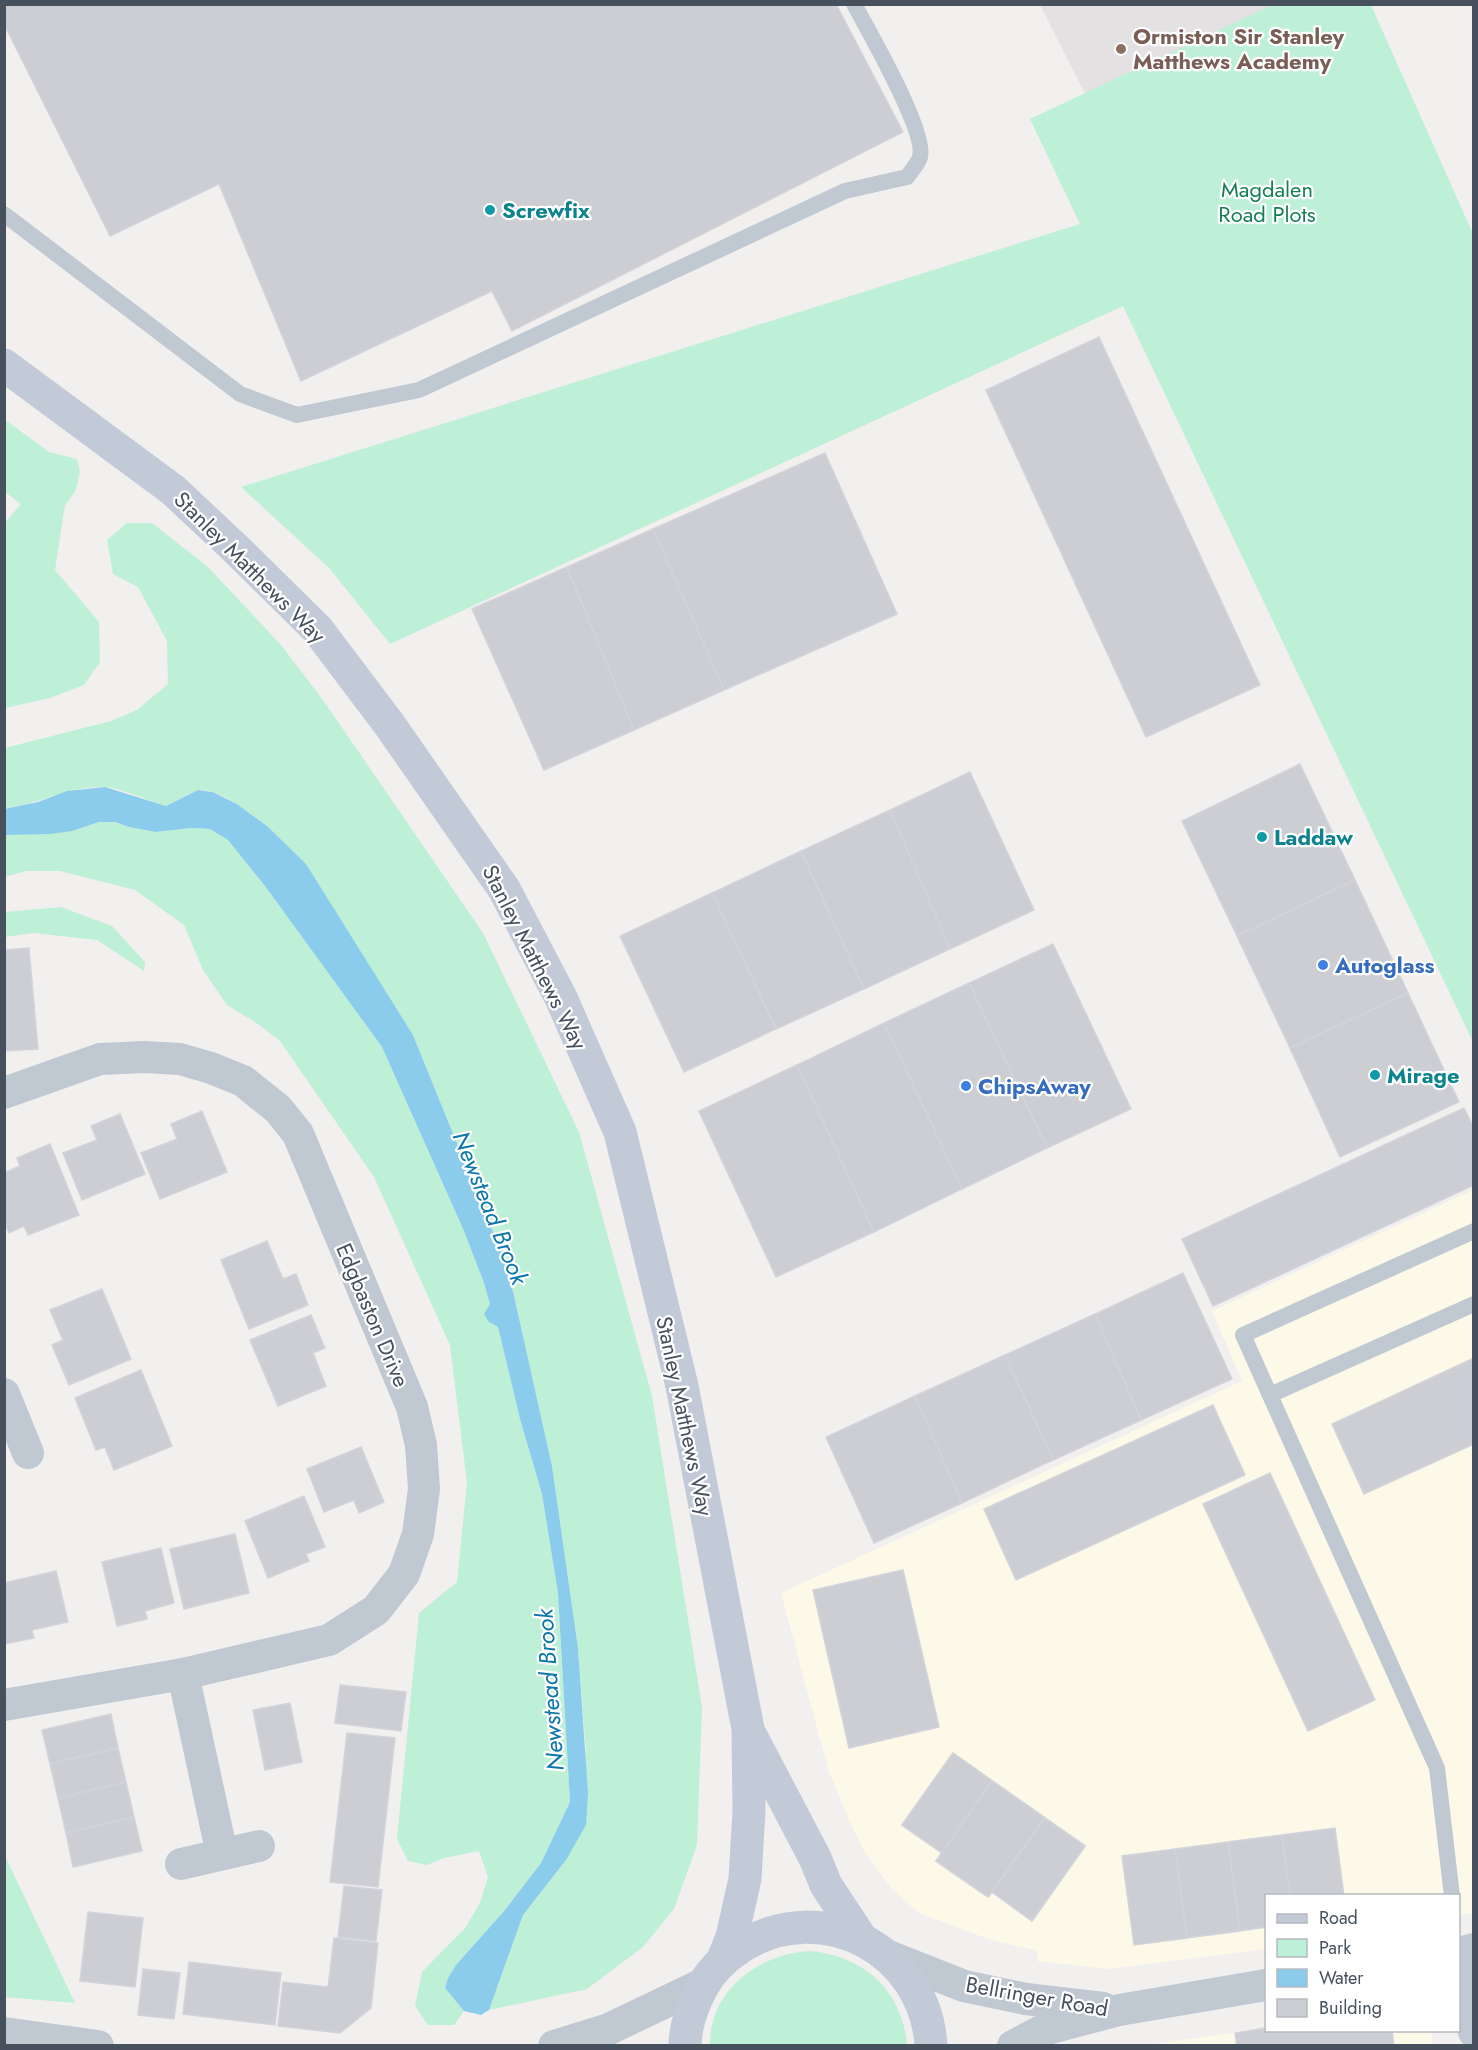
<svg xmlns="http://www.w3.org/2000/svg" width="1478" height="2050" font-family="Jost,sans-serif">
	<style>
		.commercial { fill: #fcf9e9 }
		.education { fill: #e3e1e1 }
		.green { fill: #beefd7 }
		.water { fill: #8bccec }
		.building { fill: #ccced4; stroke: #d3d4db; stroke-width: 1.5 }
		.lines { fill: none; stroke-linecap: round; stroke-linejoin: round }
		.lane { stroke: #c0c8d1; stroke-width: 16 }
		.street { stroke: #c0c8d1; stroke-width: 32 }
		.secondary { stroke: #c2cad8; stroke-width: 33 }
		.education-dot { fill: #8d6e63; stroke: #fff; stroke-width: 2 }
		.culture-dot { fill: #0f9aa8; stroke: #fff; stroke-width: 2 }
		.shop-dot { fill: #3f7fe0; stroke: #fff; stroke-width: 2 }
		.labels { text-anchor: middle; stroke-width: 4.5; stroke-linejoin: round; paint-order: stroke }
		.education-label { font-size: 22px; font-weight: bold; fill: #785e54; stroke: #fff; text-anchor: start }
		.park-label { font-size: 22px; fill: #177f58; stroke: #fff }
		.culture-label { font-size: 22px; font-weight: bold; fill: #0d838f; stroke: #fff; text-anchor: start }
		.street-label { font-size: 22px; fill: #47505d; stroke: #fff }
		.shop-label { font-size: 22px; font-weight: bold; fill: #366cbe; stroke: #fff; text-anchor: start }
		.water-label { font-size: 24px; font-style: italic; fill: #0d76aa; stroke: #fff }
	</style>
	<rect width="100%" height="100%" fill="#f2efef"/>
	<g class="commercial">
		<polygon points="1473,1190 1473,1913 1459,1915 1458,1896 1266,1896 1266,1949 1108,1969 1037,1961 1038,1951 991,1940 919,1913 891,1888 864,1851 848,1818 828,1769 781,1593 1242,1381 1212,1311"/>
		<polygon points="1266,2028 1266,2030 1431,2031 1433,2045 1141,2046"/>
	</g>
	<polygon class="education" points="1040,5 1274,5 1085,94"/>
	<g class="green">
		<polygon points="1274,4 1371,5 1473,234 1473,1042 1123,306 390,644 330,569 241,487 1080,224 1030,119"/>
		<polygon points="4,419 49,452 77,459 80,472 75,492 65,505 55,570 99,622 100,662 84,685 50,698 5,708 5,523 21,504 5,492"/>
		<path d="M127,523H152L208,567L281,645L323,700L483,933L579,1132L652,1396L702,1707L697,1845L674,1909L643,1947L587,1989L489,2010L523,1915L566,1860L586,1752L578,1648L552,1466L508,1269L413,1035L267,826C252,815 216,784 196,791C186,795 176,801 166,806C151,801 117,787 104,787C69,786 38,804 5,809V748L111,721L137,710L168,684L167,641L138,587L113,574L107,540Z"/>
		<polygon points="99,822 115,822 129,827 156,832 191,828 210,829 228,839 265,886 382,1047 464,1231 484,1283 490,1304 489,1322 498,1327 520,1419 542,1494 558,1593 570,1802 541,1863 505,1910 456,1965 448,1978 445,1988 464,2011 454,2025 428,2025 415,2006 422,1972 465,1928 480,1903 488,1877 479,1851 444,1858 427,1865 408,1861 397,1839 419,1613 457,1582 467,1483 450,1345 374,1177 280,1041 258,1024 227,1005 203,970 184,925 135,890 60,871 26,871 5,877 5,835 72,831"/>
		<polygon points="61,907 112,926 145,962 144,971 97,940 34,933 5,937 5,912"/>
		<polygon points="5,1856 75,2003 5,1997"/>
		<path d="M811,1951C865,1957 902,1990 907,2045H710C709,1990 760,1953 811,1951Z"/>
	</g>
	<polygon class="water" points="105,787 166,806 198,790 213,792 237,804 267,826 306,864 413,1035 508,1269 552,1466 578,1648 588,1793 586,1825 566,1860 523,1915 489,2010 481,2015 464,2011 445,1988 448,1978 456,1965 505,1910 541,1863 570,1802 558,1593 542,1494 520,1419 498,1327 489,1322 484,1314 490,1304 484,1283 464,1231 382,1047 265,886 228,840 210,829 191,828 156,832 129,827 115,822 99,822 72,831 50,834 5,835 5,809 38,802 67,791"/>
	<g class="building">
		<polygon points="4,4 836,4 903,132 512,331 492,291 301,381 219,184 110,236 4,24"/>
		<polygon points="1099,337 1260,685 1146,737 986,390"/>
		<polygon points="825,453 897,614 724,690 653,529"/>
		<polygon points="653,529 724,690 634,730 567,567"/>
		<polygon points="567,567 634,730 544,770 472,609"/>
		<polygon points="1300,764 1355,880 1237,936 1182,821"/>
		<polygon points="970,772 1034,910 950,949 890,810"/>
		<polygon points="890,810 950,949 864,989 801,851"/>
		<polygon points="801,851 864,989 776,1029 712,893"/>
		<polygon points="1355,880 1408,993 1290,1048 1237,936"/>
		<polygon points="712,893 776,1029 684,1072 620,936"/>
		<polygon points="1053,944 1131,1109 1047,1148 969,983"/>
		<polygon points="29,948 38,1049 4,1051 4,950"/>
		<polygon points="969,983 1047,1148 962,1189 884,1023"/>
		<polygon points="1408,993 1459,1102 1340,1157 1290,1048"/>
		<polygon points="884,1023 962,1189 874,1232 797,1065"/>
		<polygon points="797,1065 874,1232 776,1277 699,1111"/>
		<polygon points="1464,1108 1474,1128 1474,1185 1213,1306 1182,1239"/>
		<polygon points="202,1111 227,1172 160,1199 141,1153 177,1139 171,1124"/>
		<polygon points="120,1114 145,1174 82,1200 63,1153 97,1140 91,1126"/>
		<polygon points="50,1144 79,1215 28,1235 24,1226 9,1233 4,1222 4,1173 20,1166 17,1158"/>
		<polygon points="267,1241 283,1279 296,1274 308,1305 249,1329 221,1260"/>
		<polygon points="1183,1273 1232,1379 1141,1420 1095,1314"/>
		<polygon points="102,1289 131,1359 69,1385 52,1345 63,1340 50,1310"/>
		<polygon points="1095,1314 1141,1420 1053,1460 1005,1355"/>
		<polygon points="311,1315 325,1348 313,1353 326,1386 278,1406 250,1340"/>
		<polygon points="1005,1355 1053,1460 962,1503 915,1396"/>
		<polygon points="1474,1358 1474,1444 1364,1494 1332,1424"/>
		<polygon points="141,1370 172,1446 114,1470 105,1447 96,1450 75,1398"/>
		<polygon points="915,1396 962,1503 874,1543 826,1437"/>
		<polygon points="1213,1405 1245,1475 1016,1580 984,1509"/>
		<polygon points="361,1447 384,1502 359,1513 354,1500 324,1512 307,1469"/>
		<polygon points="1270,1473 1375,1700 1308,1731 1203,1504"/>
		<polygon points="304,1496 325,1547 306,1554 309,1561 268,1578 245,1521"/>
		<polygon points="235,1534 249,1593 184,1609 170,1549"/>
		<polygon points="161,1548 174,1603 145,1611 147,1619 117,1626 102,1562"/>
		<polygon points="903,1570 939,1727 849,1748 813,1590"/>
		<polygon points="56,1571 68,1622 32,1630 34,1638 4,1644 4,1583"/>
		<polygon points="340,1685 406,1692 401,1731 335,1723"/>
		<polygon points="290,1703 302,1762 265,1770 253,1710"/>
		<polygon points="111,1714 118,1748 50,1764 42,1730"/>
		<polygon points="347,1733 395,1738 378,1887 330,1882"/>
		<polygon points="118,1748 126,1782 58,1798 50,1764"/>
		<polygon points="953,1753 1085,1846 1032,1921 992,1892 988,1897 936,1861 942,1853 902,1825"/>
		<polygon points="953,1753 992,1781 942,1853 902,1825"/>
		<polygon points="992,1781 1045,1818 988,1897 936,1861"/>
		<polygon points="126,1782 134,1817 66,1833 58,1798"/>
		<polygon points="134,1817 142,1851 73,1867 66,1833"/>
		<polygon points="1045,1818 1085,1846 1032,1921 992,1892"/>
		<polygon points="1335,1828 1344,1896 1290,1896 1282,1835"/>
		<polygon points="1282,1835 1290,1896 1266,1896 1266,1927 1240,1931 1228,1842"/>
		<polygon points="1228,1842 1240,1931 1187,1938 1175,1849"/>
		<polygon points="1175,1849 1187,1938 1134,1945 1122,1856"/>
		<polygon points="344,1886 382,1890 376,1941 338,1937"/>
		<polygon points="88,1912 143,1918 135,1987 80,1981"/>
		<polygon points="334,1938 378,1943 371,2008 340,2033 278,2026 283,1982 328,1987"/>
		<polygon points="189,1962 281,1973 275,2025 183,2014"/>
		<polygon points="143,1969 180,1973 174,2019 138,2015"/>
		<polygon points="1266,2028 1266,2030 1392,2030 1394,2046 1237,2046 1235,2033"/>
	</g>
	<g class="lines">
		<g class="lane">
			<path d="M4,214L240,394L297,415L419,390L845,191L907,177C911,171 918,164 920,157C927,132 869,32 854,4"/>
			<polyline points="1270,1395 1474,1304"/>
			<polyline points="1452,1896 1437,1768 1243,1335 1474,1231"/>
		</g>
		<g class="street">
			<polyline points="4,1093 100,1059 144,1057 180,1059 211,1068 243,1081 278,1109 298,1134 412,1407 421,1445 424,1489 418,1534 404,1574 376,1610 329,1640 183,1674 4,1705"/>
			<polyline points="4,1394 28,1453"/>
			<polyline points="183,1674 222,1854"/>
			<polyline points="181,1864 259,1846"/>
			<polyline points="1474,1949 1459,1953 1474,2032"/>
			<polyline points="888,1956 964,1986 1026,1999 1103,2008"/>
			<polyline points="4,2033 98,2046"/>
			<polyline points="554,2046 609,2029 705,1983"/>
			<polyline points="1013,2046 1043,2030 1119,2010 1266,1985"/>
		</g>
		<g class="secondary">
			<polyline points="4,365 173,490 237,550 318,630 389,724 504,889 561,998 620,1132 682,1386 748,1729 749,1811 745,1879 732,1937 722,1962"/>
			<polyline points="751,1736 815,1858 826,1885 861,1938"/>
			<path d="M685,2046C685,2025 692,2007 701,1989C710,1972 725,1957 741,1947C822,1895 926,1951 931,2046"/>
		</g>
	</g>
	<circle class="education-dot" cx="1121" cy="49" r="6"/>
	<g class="culture-dot">
		<circle cx="490" cy="210" r="6"/>
		<circle cx="1262" cy="837" r="6"/>
		<circle cx="1375" cy="1075" r="6"/>
	</g>
	<g class="shop-dot">
		<circle cx="1323" cy="965" r="6"/>
		<circle cx="966" cy="1086" r="6"/>
	</g>
	<g class="labels">
		<g class="education-label">
			<text x="1133" y="44">Ormiston Sir Stanley<tspan x="1133" dy="25">Matthews Academy</tspan></text>
		</g>
		<g class="park-label">
			<text x="1267" y="197">Magdalen<tspan x="1267" dy="25">Road Plots</tspan></text>
		</g>
		<g class="culture-label">
			<text x="502" y="218">Screwfix</text>
			<text x="1274" y="845">Laddaw</text>
			<text x="1387" y="1083">Mirage</text>
		</g>
		<g class="street-label">
			<text transform="translate(250 567) rotate(45)" y="8">Stanley Matthews Way</text>
			<text transform="translate(535 957) rotate(63)" y="8">Stanley Matthews Way</text>
			<text transform="translate(373 1315) rotate(67)" y="8">Edgbaston Drive</text>
			<text transform="translate(685 1416) rotate(78)" y="8">Stanley Matthews Way</text>
			<text transform="translate(1037 1996) rotate(10)" y="8">Bellringer Road</text>
		</g>
		<g class="shop-label">
			<text x="1335" y="973">Autoglass</text>
			<text x="978" y="1094">ChipsAway</text>
		</g>
		<g class="water-label">
			<text transform="translate(490 1208) rotate(68)" y="8">Newstead Brook</text>
			<text transform="translate(550 1690) rotate(-94)" y="8">Newstead Brook</text>
		</g>
	</g>
	<rect width="1478" height="2050" fill="none" stroke="#47505d" stroke-width="12"/>
	<rect x="1265" y="1894" width="195" height="138" fill="#ffffff" stroke="#b5b9be" stroke-width="1.5"/>
	<rect x="1277" y="1914" width="30" height="9" fill="#c2cad8" stroke="#b5b9be" stroke-width="1.5"/>
	<text x="1319" y="1924" font-size="18" fill="#47505d">Road</text>
	<rect x="1277" y="1939" width="30" height="18" fill="#beefd7" stroke="#b5b9be" stroke-width="1.5"/>
	<text x="1319" y="1954" font-size="18" fill="#47505d">Park</text>
	<rect x="1277" y="1969" width="30" height="18" fill="#8bccec" stroke="#b5b9be" stroke-width="1.5"/>
	<text x="1319" y="1984" font-size="18" fill="#47505d">Water</text>
	<rect x="1277" y="1999" width="30" height="18" fill="#ccced4" stroke="#b5b9be" stroke-width="1.5"/>
	<text x="1319" y="2014" font-size="18" fill="#47505d">Building</text>
</svg>
